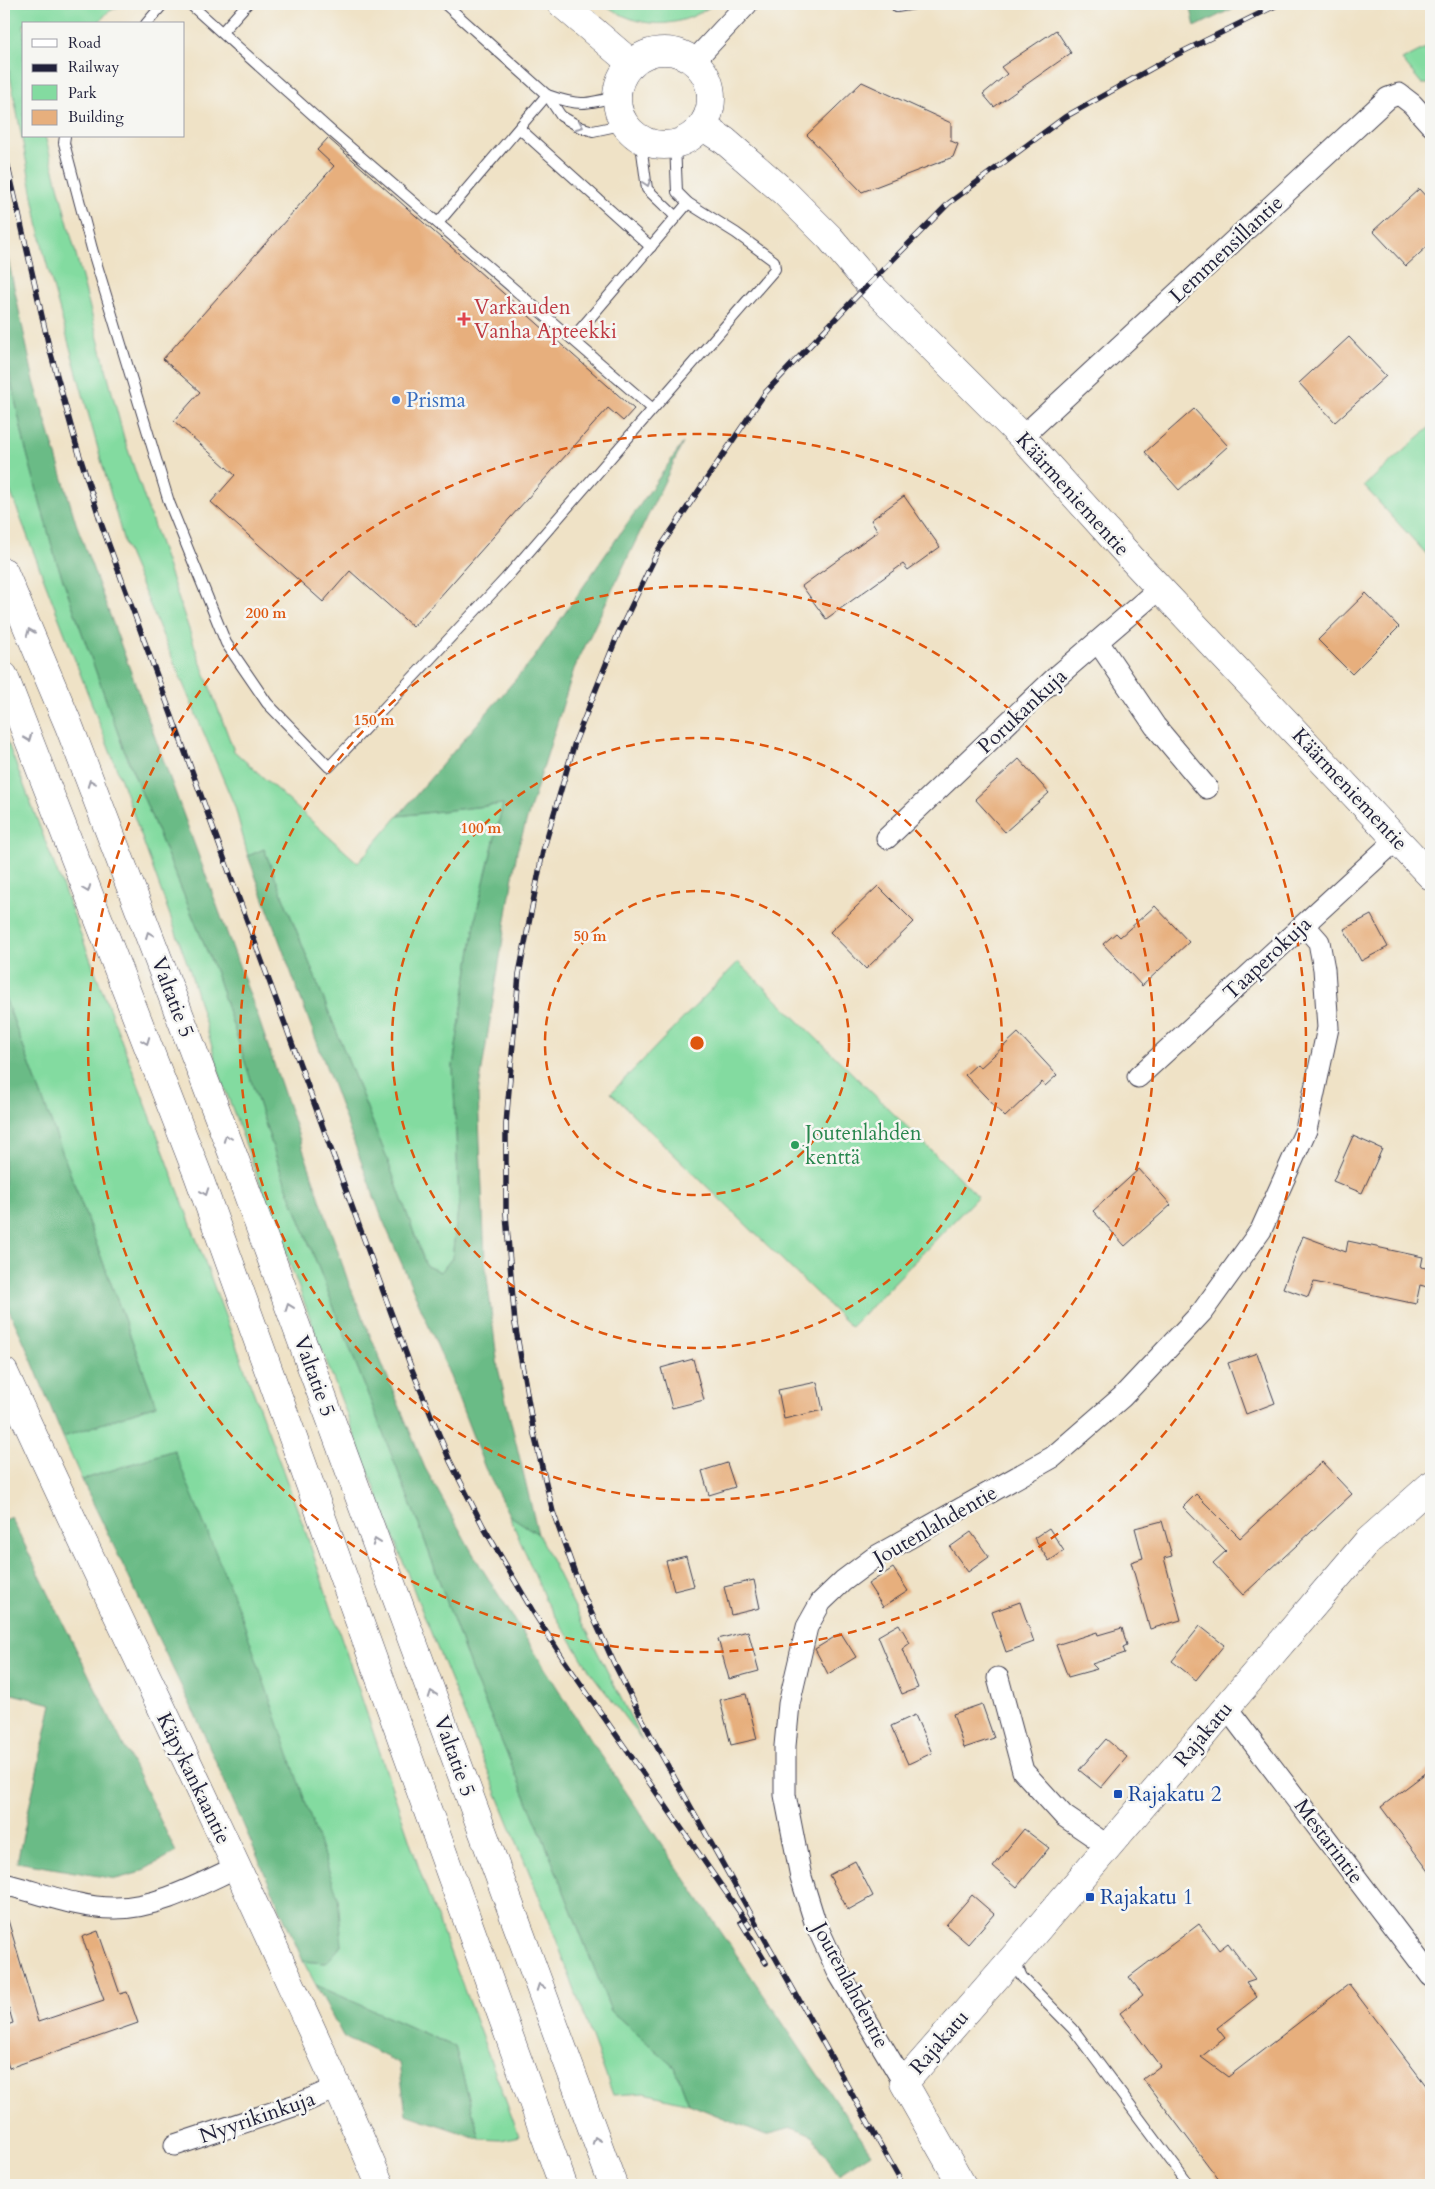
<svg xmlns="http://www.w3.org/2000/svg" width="1435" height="2189" font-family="Cardo,serif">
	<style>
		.green { fill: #83dba0; stroke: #527e6e }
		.forest { fill: #6abb86; stroke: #466e60 }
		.building { fill: #e7af7d }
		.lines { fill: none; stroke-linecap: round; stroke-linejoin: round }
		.lane-casing { stroke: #413f50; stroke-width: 12 }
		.street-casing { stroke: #413f50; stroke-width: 23 }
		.secondary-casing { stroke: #413f50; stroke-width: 29 }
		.highway-casing { stroke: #413f50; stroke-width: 29 }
		.lane { stroke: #fff; stroke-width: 10 }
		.street { stroke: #fff; stroke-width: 21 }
		.secondary { stroke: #fff; stroke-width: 28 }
		.highway { stroke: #fff; stroke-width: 28 }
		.rail-casing { stroke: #22223b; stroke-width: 5.5 }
		.rail { stroke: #f6f6f2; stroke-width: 4; stroke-dasharray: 11; stroke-linecap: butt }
		.oneway { stroke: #9c9ca7 }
		.ring { fill: none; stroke: #de560e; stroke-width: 2.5; stroke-dasharray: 9 6 }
		.health-dot { fill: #e0444e; stroke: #f6f6f2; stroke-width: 2 }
		.shop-dot { fill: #3f7fe0; stroke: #f6f6f2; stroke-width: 2 }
		.leisure-dot { fill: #2e9e5b; stroke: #f6f6f2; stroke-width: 2 }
		.transit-dot { fill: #1a4fb4; stroke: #f6f6f2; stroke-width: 2 }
		.labels { text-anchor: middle; stroke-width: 5; stroke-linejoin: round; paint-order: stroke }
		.street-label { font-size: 21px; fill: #22223b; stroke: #f6f6f2 }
		.health-label { font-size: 21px; fill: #be3a42; stroke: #f6f6f2; text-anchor: start }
		.shop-label { font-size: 21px; fill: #366cbe; stroke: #f6f6f2; text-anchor: start }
		.leisure-label { font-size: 21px; fill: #27864d; stroke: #f6f6f2; text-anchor: start }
		.transit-label { font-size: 21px; fill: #164399; stroke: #f6f6f2; text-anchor: start }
		.centre { fill: #de560e; stroke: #f6f6f2; stroke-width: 2.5 }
		.ring-label { font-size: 15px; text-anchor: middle; font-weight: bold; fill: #de560e; stroke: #f6f6f2; stroke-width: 5; stroke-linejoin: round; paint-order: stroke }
	</style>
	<rect width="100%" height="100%" fill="#f6f6f2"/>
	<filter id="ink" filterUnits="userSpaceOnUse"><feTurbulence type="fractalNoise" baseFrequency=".02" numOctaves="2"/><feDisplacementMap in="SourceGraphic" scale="10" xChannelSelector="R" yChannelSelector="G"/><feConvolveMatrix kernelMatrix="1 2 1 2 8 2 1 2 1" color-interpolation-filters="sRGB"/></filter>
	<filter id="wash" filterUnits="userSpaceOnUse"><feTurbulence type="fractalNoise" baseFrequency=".0096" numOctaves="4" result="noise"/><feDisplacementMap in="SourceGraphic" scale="20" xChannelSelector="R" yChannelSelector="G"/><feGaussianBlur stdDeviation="1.12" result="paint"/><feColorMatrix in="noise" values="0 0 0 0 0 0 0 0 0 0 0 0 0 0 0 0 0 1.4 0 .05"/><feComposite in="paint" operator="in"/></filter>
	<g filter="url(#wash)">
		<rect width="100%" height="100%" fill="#efe2c6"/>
		<g class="green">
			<polygon points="4,4 123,4 108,12 97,24 24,24 24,136 45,136 124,438 197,653 234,751 358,863 398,816 503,804 477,911 453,1066 459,1202 452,1258 441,1272 426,1266 386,1156 264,849 248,856 235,807 125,546 44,254 4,44"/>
			<path d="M604,4H714C679,30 639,30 604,4Z"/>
			<polygon points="1431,45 1431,84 1422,84 1402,60"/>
			<polygon points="4,348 25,446 55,557 124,750 216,973 280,1169 422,1533 474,1677 543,1838 611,2011 675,2067 689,2104 645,2093 613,2095 552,1928 418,1601 316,1334 221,1078 190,971 121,780 4,475"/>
			<polygon points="1431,426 1431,559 1364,486"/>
			<polygon points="4,733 156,1131 305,1530 423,1880 519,2136 501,2140 480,2139 455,2047 316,1985 303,1961 326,1963 174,1450 82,1480 63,1437 156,1405 4,995"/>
			<polygon points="738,962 978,1196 851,1327 611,1093"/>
			<polygon points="509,1515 538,1534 642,1740 591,1673 545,1599"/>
		</g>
		<g class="forest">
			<polygon points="1190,4 1242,4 1195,27"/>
			<polygon points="4,240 34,381 76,523 258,1017 349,1284 425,1468 476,1559 582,1727 871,2153 839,2174 811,2135 792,2128 766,2135 689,2104 675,2067 611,2011 543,1838 474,1677 422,1533 280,1169 216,973 124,750 55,557 25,446 4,348"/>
			<polygon points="683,443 574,669 517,851 478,1095 485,1260 498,1368 538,1534 509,1515 485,1468 446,1366 382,1218 248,856 264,849 386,1156 426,1266 441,1272 452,1258 459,1202 453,1066 477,911 503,804 398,816 533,659"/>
			<polygon points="4,995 156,1405 63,1437 25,1344 4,1300"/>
			<polygon points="174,1450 241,1615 338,1897 342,1945 326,1963 303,1961 199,1723 82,1480"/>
			<polygon points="11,1517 176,1852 138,1873 116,1879 17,1862 52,1704 4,1692 4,1520"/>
			<polygon points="316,1985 455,2047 480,2139 406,2114 399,2063 343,2036"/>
		</g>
		<g id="blocks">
			<g class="building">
				<polygon points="1056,30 1071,53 994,107 983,94 1007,74 1001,67"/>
				<polygon points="862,82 951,123 951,141 958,144 953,157 862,192 807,135"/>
				<polygon points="328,138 634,409 623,421 608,408 413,627 350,571 323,602 211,502 235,475 174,421 200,392 163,359 334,166 317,150"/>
				<polygon points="1419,189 1431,202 1431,243 1406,266 1373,231"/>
				<polygon points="1349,337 1386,376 1335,422 1299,383"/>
				<polygon points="1194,409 1228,446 1179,490 1145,452"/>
				<polygon points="904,496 940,547 908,570 903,564 826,619 802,586 878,531 871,520"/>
				<polygon points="1366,593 1399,627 1352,674 1318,640"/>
				<polygon points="1019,759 1049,793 1005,832 975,799"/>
				<polygon points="878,886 914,922 866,969 830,932"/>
				<polygon points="1155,906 1189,942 1142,986 1103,944 1116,933 1120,937"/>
				<polygon points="1371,915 1388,947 1361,961 1344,929"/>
				<polygon points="1018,1033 1057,1075 1045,1086 1042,1082 1005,1117 965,1075 977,1064 980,1068"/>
				<polygon points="1353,1136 1382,1149 1362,1193 1333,1181"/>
				<polygon points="1139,1169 1171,1205 1125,1246 1093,1211"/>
				<polygon points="1303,1236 1346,1252 1348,1241 1423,1257 1421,1267 1431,1269 1427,1287 1420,1285 1416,1304 1314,1282 1308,1297 1283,1288"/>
				<polygon points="1257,1353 1275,1403 1246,1414 1228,1363"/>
				<polygon points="693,1359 704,1400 672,1408 661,1368"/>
				<polygon points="817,1382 823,1410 784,1419 778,1390"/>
				<polygon points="1322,1462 1352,1494 1243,1595 1213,1563 1226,1551 1183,1507 1196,1494 1240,1538"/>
				<polygon points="727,1463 735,1487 709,1495 702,1471"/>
				<polygon points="1162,1521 1172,1556 1164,1558 1181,1620 1150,1629 1131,1562 1143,1558 1135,1528"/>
				<polygon points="1049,1528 1064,1551 1049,1561 1034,1538"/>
				<polygon points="971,1532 989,1557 968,1572 950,1547"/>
				<polygon points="686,1556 694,1586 674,1591 666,1561"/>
				<polygon points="893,1568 908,1591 883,1607 868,1584"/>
				<polygon points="754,1580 760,1608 731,1615 724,1587"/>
				<polygon points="1020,1602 1034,1642 1006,1652 992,1612"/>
				<polygon points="899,1624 910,1643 902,1649 918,1688 902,1694 878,1636"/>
				<polygon points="1200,1626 1224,1645 1196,1680 1172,1661"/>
				<polygon points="1122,1628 1127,1645 1123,1647 1125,1653 1092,1664 1097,1669 1068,1677 1056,1645 1097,1632 1098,1635"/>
				<polygon points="748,1631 759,1671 729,1679 718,1639"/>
				<polygon points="841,1633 856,1657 828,1674 815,1649"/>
				<polygon points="746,1694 757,1739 731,1745 720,1700"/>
				<polygon points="982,1704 994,1738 964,1748 953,1714"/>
				<polygon points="915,1715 932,1753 908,1764 891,1726"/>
				<polygon points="1106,1739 1127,1757 1101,1788 1079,1770"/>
				<polygon points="1431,1769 1431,1874 1381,1807"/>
				<polygon points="1024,1829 1049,1848 1017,1887 993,1867"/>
				<polygon points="855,1861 873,1896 848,1910 829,1875"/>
				<polygon points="972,1895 994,1914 968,1944 946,1925"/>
				<polygon points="8,1920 38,2022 104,2000 82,1937 98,1931 120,1994 127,1992 138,2023 9,2068 4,2052 4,2026 13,2023 4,1992 4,1921"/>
				<polygon points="1199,1924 1219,1950 1228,1943 1255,1979 1246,1982 1257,1997 1217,2028 1225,2038 1201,2057 1228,2077 1349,1984 1431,2092 1431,2185 1223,2185 1143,2079 1160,2066 1120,2013 1143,1995 1129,1977"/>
			</g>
		</g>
	</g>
	<g filter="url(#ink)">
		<use href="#blocks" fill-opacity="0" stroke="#413f50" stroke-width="1"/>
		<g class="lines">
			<defs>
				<g id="lane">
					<polyline points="190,4 331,131 653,409 775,269 774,261 736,233 688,203 677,192 675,143"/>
					<polyline points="445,4 547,95 561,116 580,127 593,131 626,124"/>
					<polyline points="896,4 897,7 914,4"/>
					<polyline points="146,24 163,4"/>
					<polyline points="222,32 247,4"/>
					<path d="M547,95C578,106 586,105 617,96"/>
					<polyline points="520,129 651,247"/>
					<polyline points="65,136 64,143 92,249 169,502 226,643 267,703 329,767 506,578 653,409"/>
					<polyline points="640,137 647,189 676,217"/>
					<polyline points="438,223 547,95"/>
					<polyline points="572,339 688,203"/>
					<polyline points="1014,1959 1022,1977 1073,2029 1189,2185"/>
				</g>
				<g id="street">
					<polyline points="694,61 747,4"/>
					<polyline points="1022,437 1388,98 1399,94 1412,104 1431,125"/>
					<polyline points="1098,642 1155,726 1207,788"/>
					<polyline points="887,838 1054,679 1160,588"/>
					<polyline points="1138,1077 1397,839"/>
					<polyline points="998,1678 1023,1771 1064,1816 1108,1846"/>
					<polyline points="1226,1707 1431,1976"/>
					<path d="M4,1884C38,1892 81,1909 115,1908C158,1908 200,1884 237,1867"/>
					<polyline points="904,2083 838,1972 815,1922 801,1877 785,1795 785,1746 789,1704 807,1627 821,1602 843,1581 875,1557 1053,1457 1122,1397 1202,1312 1261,1230 1306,1130 1328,1028 1324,969 1319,942 1304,925"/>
					<polyline points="175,2145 299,2104 338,2087"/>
				</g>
				<g id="secondary">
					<polyline points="562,4 632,64"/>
					<circle cx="664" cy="98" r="47"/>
					<polyline points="702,126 725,141 785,193 830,238 870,285 1022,437 1132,559 1431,876"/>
					<path d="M4,1372C94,1570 191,1765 281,1963C315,2037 349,2110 380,2185"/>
					<polyline points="962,2185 904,2083 1013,1958 1368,1541 1431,1485"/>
				</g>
				<g id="highway">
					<polyline points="4,572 69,726 235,1160 613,2185"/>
					<polyline points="4,676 198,1175 563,2185"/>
				</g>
			</defs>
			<use href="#lane" class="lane-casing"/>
			<use href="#street" class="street-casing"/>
			<use href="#secondary" class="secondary-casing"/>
			<use href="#highway" class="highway-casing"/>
			<use href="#lane" class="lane"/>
			<use href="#street" class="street"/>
			<use href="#secondary" class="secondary"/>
			<use href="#highway" class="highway"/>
			<defs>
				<g id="rail">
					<polyline points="4,149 49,347 76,444 102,526 411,1367 450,1461 483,1526 532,1610 564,1660 750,1927"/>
					<polyline points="741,1922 766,1963"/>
					<polyline points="903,2185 651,1736 614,1663 581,1590 553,1512 534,1434 515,1324 506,1214 506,1124 519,974 543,851 575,742 618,634 659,549 765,393 854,299 949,203 1065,117 1172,57 1279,4"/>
				</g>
			</defs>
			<use href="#rail" class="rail-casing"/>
			<use href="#rail" class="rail"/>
		</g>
		<defs><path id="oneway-chevron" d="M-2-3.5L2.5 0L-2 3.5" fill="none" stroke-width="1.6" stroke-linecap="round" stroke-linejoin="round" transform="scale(1.25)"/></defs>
		<g class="oneway">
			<use href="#oneway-chevron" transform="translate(580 126) rotate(23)"/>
			<use href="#oneway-chevron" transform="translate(647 183) rotate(72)"/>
			<use href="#oneway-chevron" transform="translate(30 632) rotate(-113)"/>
			<use href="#oneway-chevron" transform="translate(28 738) rotate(69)"/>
			<use href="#oneway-chevron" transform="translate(91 783) rotate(-111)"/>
			<use href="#oneway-chevron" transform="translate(87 889) rotate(69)"/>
			<use href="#oneway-chevron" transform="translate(149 935) rotate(-111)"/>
			<use href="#oneway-chevron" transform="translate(146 1041) rotate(69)"/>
			<use href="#oneway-chevron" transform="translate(227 1138) rotate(-111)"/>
			<use href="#oneway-chevron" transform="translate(205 1192) rotate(70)"/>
			<use href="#oneway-chevron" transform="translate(289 1307) rotate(-110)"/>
			<use href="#oneway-chevron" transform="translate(376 1542) rotate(-110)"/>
			<use href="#oneway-chevron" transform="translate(432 1694) rotate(-110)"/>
			<use href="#oneway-chevron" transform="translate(540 1987) rotate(-110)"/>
			<use href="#oneway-chevron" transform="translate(596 2140) rotate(-110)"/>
		</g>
	</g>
	<g class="ring">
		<circle cx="697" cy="1043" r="152"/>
		<circle cx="697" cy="1043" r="305"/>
		<circle cx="697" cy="1043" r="457"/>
		<circle cx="697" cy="1043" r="609"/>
	</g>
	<path class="health-dot" d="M461.5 311.5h5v5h5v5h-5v5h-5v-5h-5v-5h5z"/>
	<circle class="shop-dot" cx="396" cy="400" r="5"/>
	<circle class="leisure-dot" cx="795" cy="1145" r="5"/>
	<g class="transit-dot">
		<rect x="1113" y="1789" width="10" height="10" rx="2.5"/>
		<rect x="1085" y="1892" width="10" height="10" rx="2.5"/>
	</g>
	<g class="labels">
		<g class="street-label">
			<text transform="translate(1226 249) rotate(-43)" y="7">Lemmensillantie</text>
			<text transform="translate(1073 494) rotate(48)" y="7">Käärmeniementie</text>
			<text transform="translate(1022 711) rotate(-43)" y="7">Porukankuja</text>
			<text transform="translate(1350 789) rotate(47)" y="7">Käärmeniementie</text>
			<text transform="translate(1267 958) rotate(-43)" y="7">Taaperokuja</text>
			<text transform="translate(173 997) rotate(69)" y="7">Valtatie 5</text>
			<text transform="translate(315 1376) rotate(70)" y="7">Valtatie 5</text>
			<text transform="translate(935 1525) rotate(-30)" y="7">Joutenlahdentie</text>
			<text transform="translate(1203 1734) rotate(-50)" y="7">Rajakatu</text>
			<text transform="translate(455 1756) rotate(70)" y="7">Valtatie 5</text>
			<text transform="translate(194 1778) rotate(64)" y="7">Käpykankaantie</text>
			<text transform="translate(1329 1841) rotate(53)" y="7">Mestarintie</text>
			<text transform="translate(851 1985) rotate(62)" y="7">Joutenlahdentie</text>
			<text transform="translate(939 2042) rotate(-49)" y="7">Rajakatu</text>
			<text transform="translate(257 2117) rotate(-19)" y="7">Nyyrikinkuja</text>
		</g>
		<g class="health-label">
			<text x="474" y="314">Varkauden<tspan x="474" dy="24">Vanha Apteekki</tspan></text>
		</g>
		<g class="shop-label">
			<text x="406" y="407">Prisma</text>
		</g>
		<g class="leisure-label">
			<text x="805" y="1140">Joutenlahden<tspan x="805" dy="24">kenttä</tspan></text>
		</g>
		<g class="transit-label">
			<text x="1128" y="1801">Rajakatu 2</text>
			<text x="1100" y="1904">Rajakatu 1</text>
		</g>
	</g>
	<circle cx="697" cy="1043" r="8" class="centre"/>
	<g class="ring-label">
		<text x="266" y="618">200 m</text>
		<text x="374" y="725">150 m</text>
		<text x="481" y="833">100 m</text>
		<text x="590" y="941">50 m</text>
	</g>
	<rect width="1435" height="2189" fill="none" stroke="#f6f6f2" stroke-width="20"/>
	<rect x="22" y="22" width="162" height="115" fill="#f6f6f2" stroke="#a1a1a9"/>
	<rect x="32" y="39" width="25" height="8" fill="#ffffff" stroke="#a1a1a9"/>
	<text x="68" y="48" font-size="15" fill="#22223b">Road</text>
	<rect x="32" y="64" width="25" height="8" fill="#22223b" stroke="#a1a1a9"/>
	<text x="68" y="72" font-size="15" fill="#22223b">Railway</text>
	<rect x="32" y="85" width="25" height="15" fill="#83dba0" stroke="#a1a1a9"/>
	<text x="68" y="98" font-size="15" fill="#22223b">Park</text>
	<rect x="32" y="110" width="25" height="15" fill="#e7af7d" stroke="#a1a1a9"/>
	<text x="68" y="122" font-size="15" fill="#22223b">Building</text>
</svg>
